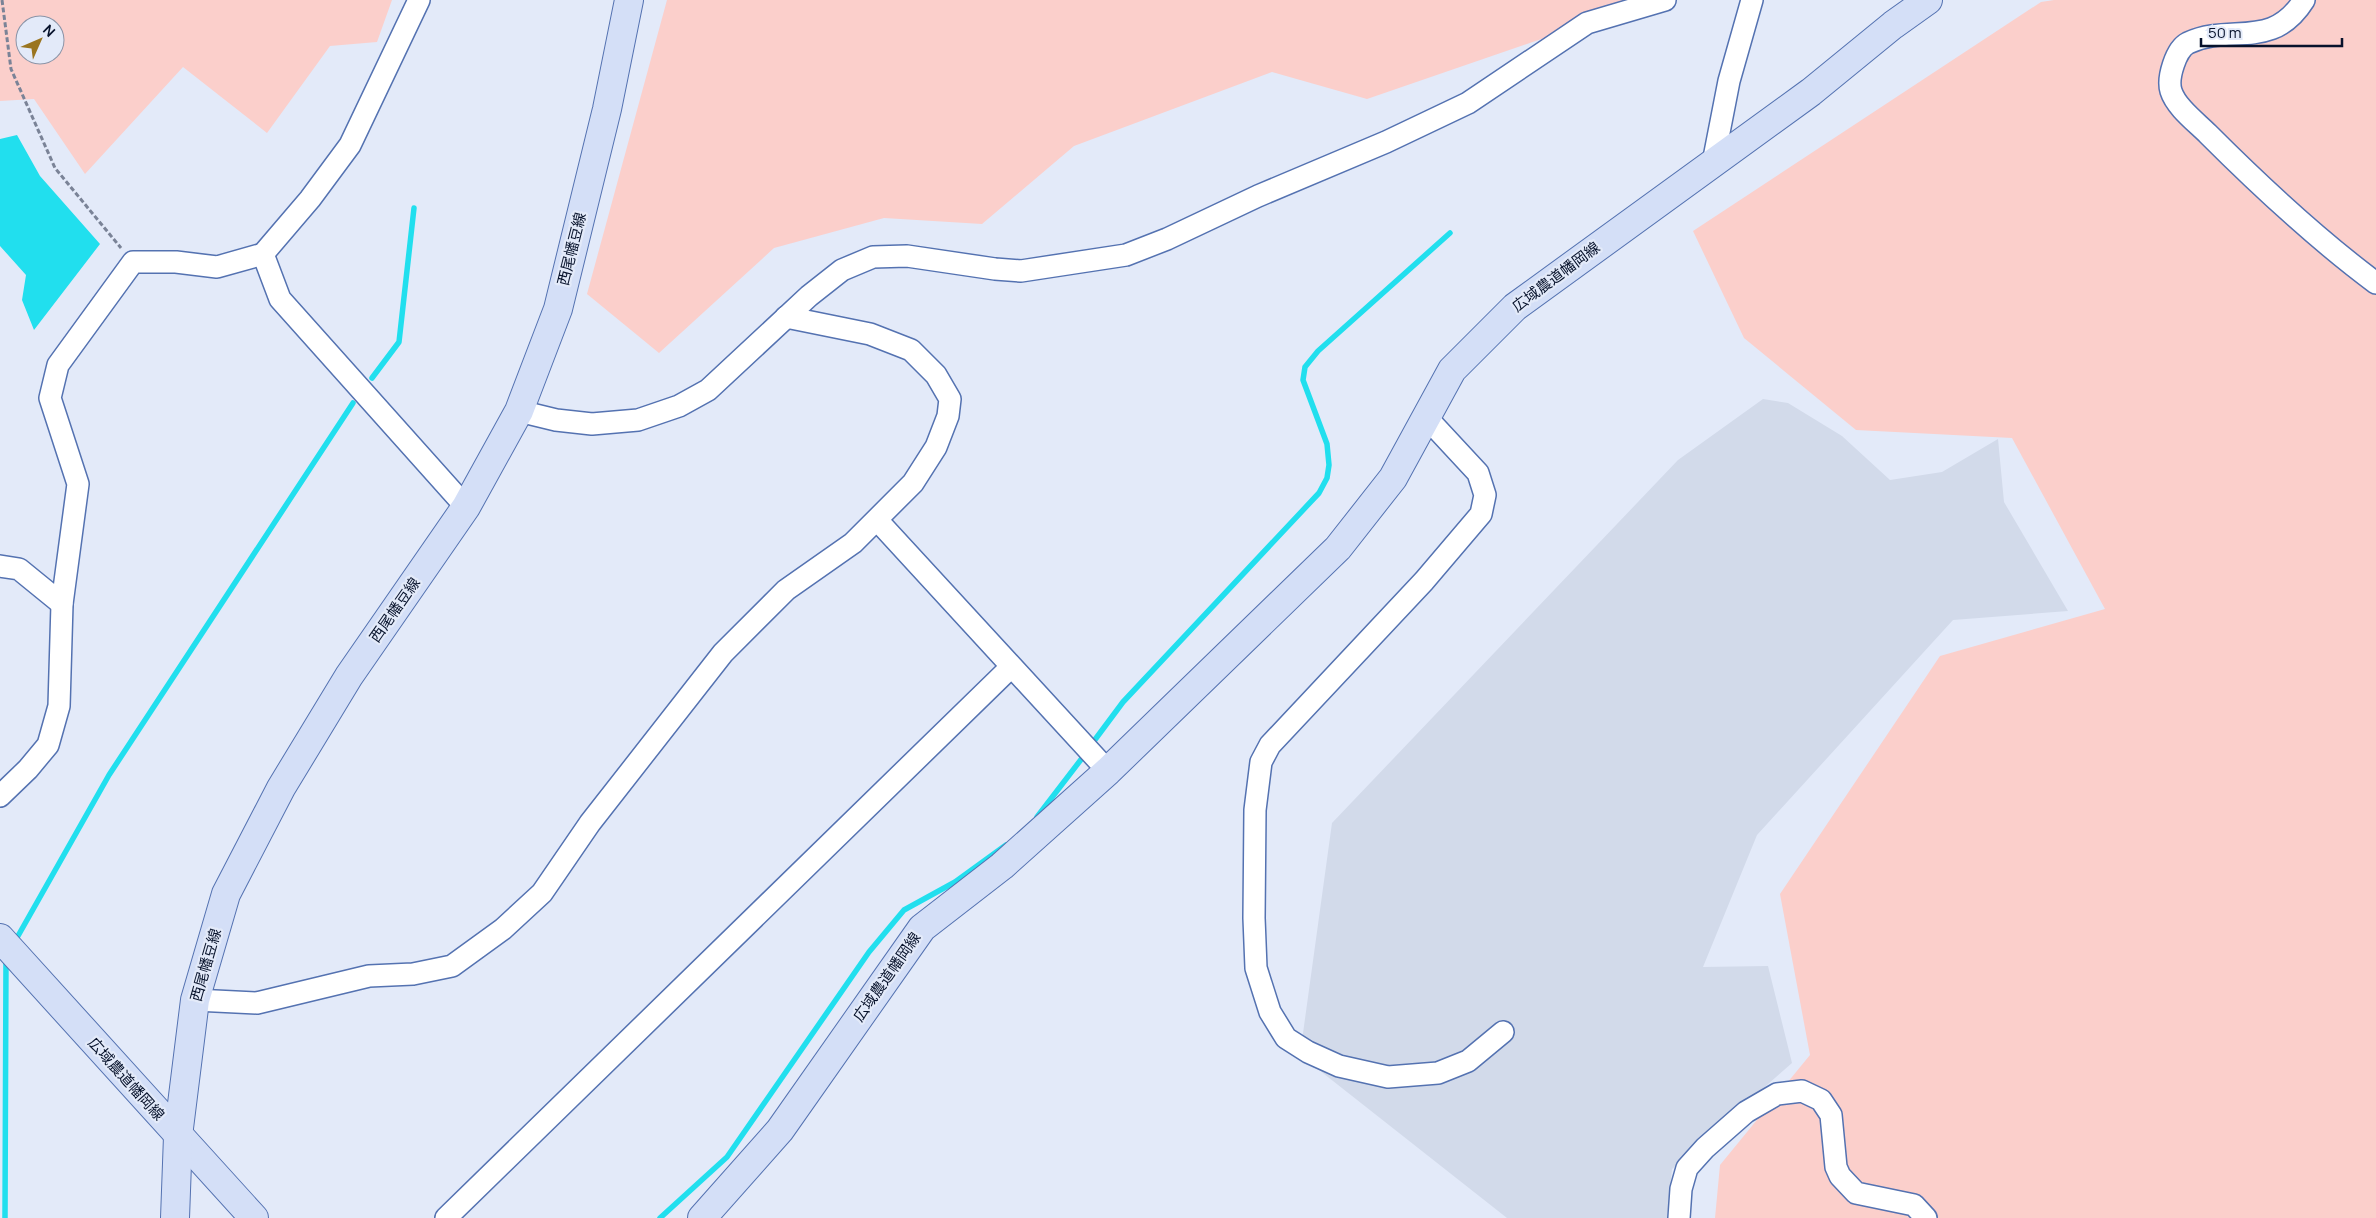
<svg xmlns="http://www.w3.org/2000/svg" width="2376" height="1218" font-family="Manrope,'Noto Sans JP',sans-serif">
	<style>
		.built { fill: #d2daea }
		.green { fill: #fbcfcb; fill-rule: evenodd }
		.water { fill: #21dfee }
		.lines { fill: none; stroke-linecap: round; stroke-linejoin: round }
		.stream { stroke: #21dfee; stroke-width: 5.5 }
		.street-casing { stroke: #5472b1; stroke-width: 24 }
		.secondary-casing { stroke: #5472b1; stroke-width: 30 }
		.path { stroke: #7a8397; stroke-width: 3; stroke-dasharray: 5 2.5; stroke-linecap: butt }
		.street { stroke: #fff; stroke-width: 21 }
		.secondary { stroke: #d4dff7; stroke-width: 28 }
		.labels { text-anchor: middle; stroke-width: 4.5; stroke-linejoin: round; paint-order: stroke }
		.street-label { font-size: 15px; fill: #07122b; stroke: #e3eaf9 }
	</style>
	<rect width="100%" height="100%" fill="#e3eaf9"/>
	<polygon class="built" points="1763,399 1788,403 1842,436 1890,480 1942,472 1998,439 2004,502 2068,611 1953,620 1757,835 1703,967 1768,966 1792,1063 1672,1169 1667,1218 1507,1218 1300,1055 1332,823 1678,460"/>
	<g class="green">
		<path d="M0,0H392L377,42L330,46L267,133L183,67L85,174L34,99L0,101ZM25,25H55V55H25Z"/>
		<polygon points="667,0 1646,0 1617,13 1367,99 1272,72 1074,146 982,224 884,218 774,248 659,353 587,294"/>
		<polygon points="2054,0 2376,0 2376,1218 1715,1218 1720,1165 1810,1055 1780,894 1940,656 2105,609 2012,438 1856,430 1744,338 1693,231 2041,2"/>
	</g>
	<polygon class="water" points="17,135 40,176 100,244 34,330 22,300 26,275 0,246 0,139"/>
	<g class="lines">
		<g class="stream">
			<polyline points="372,378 399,342 414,208"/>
			<polyline points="1091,745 1123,702 1319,493 1327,478 1329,465 1327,444 1303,380 1305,367 1318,351 1450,233"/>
			<polyline points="1037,817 1086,753"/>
			<polyline points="14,943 109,775 353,403"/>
			<polyline points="5,1218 6,957"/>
			<polyline points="660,1218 727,1157 869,952 904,910 955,882 1006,845"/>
		</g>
		<defs>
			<g id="street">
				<path d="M2304,0C2272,51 2231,23 2188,43C2176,49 2167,78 2171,91C2176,107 2196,122 2208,134C2259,185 2318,240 2376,283"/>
				<polyline points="1713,163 1729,81 1752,0"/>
				<polyline points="263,254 280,299 466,507"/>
				<polyline points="519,411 556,420 592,424 638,420 679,406 708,390 809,296 842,270 873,257 907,256 995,269 1021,271 1126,255 1167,239 1258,196 1386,142 1468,103 1587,23 1665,0"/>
				<polyline points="1426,417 1478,473 1485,495 1481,514 1424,581 1270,745 1261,762 1255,810 1254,918 1256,968 1270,1012 1286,1038 1308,1052 1339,1066 1388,1077 1438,1073 1468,1061 1503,1032"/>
				<polyline points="878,521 1108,771"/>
				<polyline points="0,566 19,569 62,604"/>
				<polyline points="0,796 28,769 48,745 59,706 62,604 78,484 50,398 58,365 133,262 176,262 217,267 263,254 310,199 350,145 419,0"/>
				<polyline points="195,1000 257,1003 369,976 413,974 452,966 503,929 542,893 590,823 723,653 786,590 853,543 913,483 936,447 948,416 950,399 936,375 911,350 870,334 786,317"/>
				<polyline points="446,1218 1011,667"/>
				<polyline points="1679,1218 1681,1189 1687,1168 1705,1148 1746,1112 1777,1094 1802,1091 1821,1100 1831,1115 1836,1167 1840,1176 1856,1193 1914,1205 1926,1218"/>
			</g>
			<g id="secondary">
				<polyline points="0,938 254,1218"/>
				<polyline points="175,1218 178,1136 195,1000 226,894 281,788 349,676 466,507 519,411 558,309 607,109 629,0"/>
				<polyline points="702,1218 780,1130 922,928 1002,866 1108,771 1338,548 1393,478 1452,370 1515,307 1811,92 1893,25 1928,0"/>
			</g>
		</defs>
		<use href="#street" class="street-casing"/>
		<use href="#secondary" class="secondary-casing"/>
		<polyline class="path" points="2,0 11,69 55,168 121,248"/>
		<use href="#street" class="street"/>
		<use href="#secondary" class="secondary"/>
	</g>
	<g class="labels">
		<g class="street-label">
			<text transform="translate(572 249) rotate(-76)" y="5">西尾幡豆線</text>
			<text transform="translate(1556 277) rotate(-37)" y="5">広域農道幡岡線</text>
			<text transform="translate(395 610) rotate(-55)" y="5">西尾幡豆線</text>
			<text transform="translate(206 965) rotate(-74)" y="5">西尾幡豆線</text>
			<text transform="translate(887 977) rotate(-55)" y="5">広域農道幡岡線</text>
			<text transform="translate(126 1079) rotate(48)" y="5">広域農道幡岡線</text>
		</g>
	</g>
	<g transform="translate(40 40) rotate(45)"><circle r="24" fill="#e3eaf9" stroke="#8b94a7"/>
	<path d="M0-4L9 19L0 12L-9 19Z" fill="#9a7520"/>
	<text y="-8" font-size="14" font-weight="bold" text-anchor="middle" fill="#07122b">N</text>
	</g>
	<path d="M2201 38v8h141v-8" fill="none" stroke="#07122b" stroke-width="2.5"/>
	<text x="2208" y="38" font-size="15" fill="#07122b" stroke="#e3eaf9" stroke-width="4" paint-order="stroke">50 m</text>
</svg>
